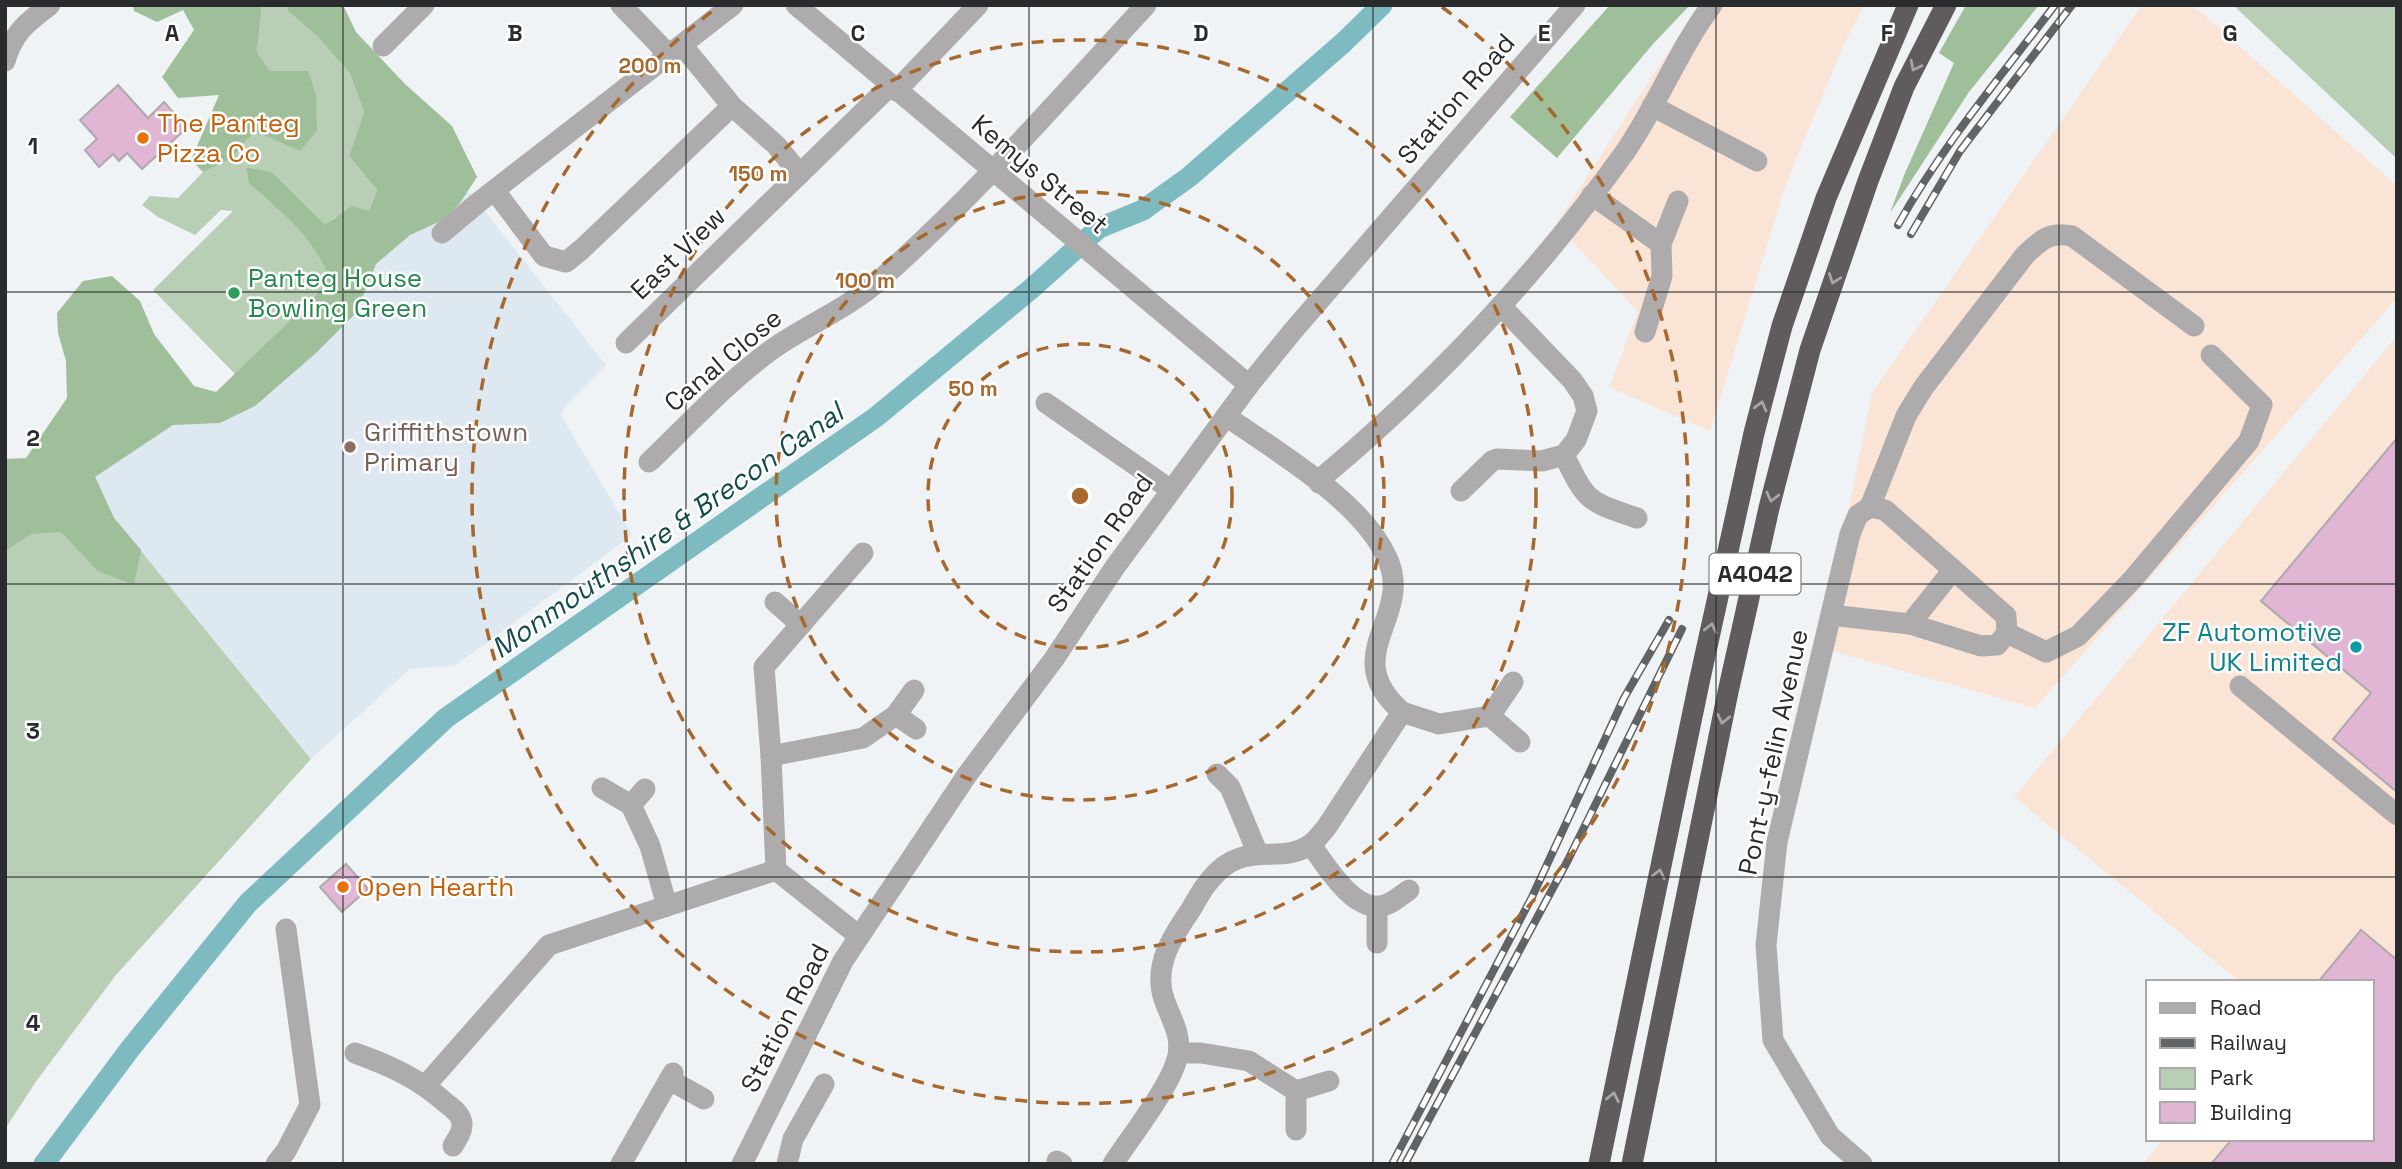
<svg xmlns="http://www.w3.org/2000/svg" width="2402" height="1169" font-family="'Space Grotesk',sans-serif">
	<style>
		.built { fill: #dee8f1 }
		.industrial { fill: #f9e4d6 }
		.green { fill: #b8ceb5 }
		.forest { fill: #9ebf99 }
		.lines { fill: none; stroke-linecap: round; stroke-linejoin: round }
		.canal { stroke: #7dbbc1; stroke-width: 21 }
		.building { fill: #e0b6d4; stroke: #ada9ac; stroke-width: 2 }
		.minor { stroke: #adabab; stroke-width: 21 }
		.highway { stroke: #605b5c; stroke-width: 21 }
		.rail-casing { stroke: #616365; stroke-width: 8 }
		.rail { stroke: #fff; stroke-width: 5; stroke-dasharray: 16; stroke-linecap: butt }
		.oneway { stroke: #a8a5a5 }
		.grid { fill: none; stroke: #2a2b2c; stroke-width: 2; stroke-opacity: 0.55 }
		.ring { fill: none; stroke: #a6682d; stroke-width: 3.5; stroke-dasharray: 12 9 }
		.food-dot { fill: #e8710a; stroke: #fff; stroke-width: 2.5 }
		.leisure-dot { fill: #2e9e5b; stroke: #fff; stroke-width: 2.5 }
		.education-dot { fill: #8d6e63; stroke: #fff; stroke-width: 2.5 }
		.culture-dot { fill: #0f9aa8; stroke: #fff; stroke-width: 2.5 }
		.labels { text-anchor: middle; stroke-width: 5; stroke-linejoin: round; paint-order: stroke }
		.shield { fill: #fff; stroke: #6a6b6b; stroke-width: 2 }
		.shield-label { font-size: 24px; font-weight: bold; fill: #2a2b2c }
		.street-label { font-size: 26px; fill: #2a2b2c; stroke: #fff }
		.food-label { font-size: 26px; fill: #c56008; stroke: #fff; text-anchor: start }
		.leisure-label { font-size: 26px; fill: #27864d; stroke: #fff; text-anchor: start }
		.education-label { font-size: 26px; fill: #785e54; stroke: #fff; text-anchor: start }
		.culture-label { font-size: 26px; fill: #0d838f; stroke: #fff; text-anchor: end }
		.water-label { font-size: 28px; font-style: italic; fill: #134b50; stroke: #fff }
		.grid-label { font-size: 23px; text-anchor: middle; font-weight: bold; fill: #2a2b2c; stroke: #fff; stroke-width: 5; stroke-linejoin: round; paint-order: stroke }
		.centre { fill: #a6682d; stroke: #fff; stroke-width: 3.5 }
		.ring-label { font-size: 21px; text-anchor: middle; font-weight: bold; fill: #a6682d; stroke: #fff; stroke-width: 5; stroke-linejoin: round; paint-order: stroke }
	</style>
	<rect width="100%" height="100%" fill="#eff3f6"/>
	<polygon class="built" points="469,191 606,365 567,404 561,415 632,535 455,666 410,669 311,759 82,479 185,393 221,408 412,223"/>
	<g class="industrial">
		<polygon points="1699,5 1864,5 1843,46 1786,184 1710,431 1609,387 1638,312 1556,224"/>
		<polygon points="2142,5 2193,5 2397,186 2397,298 2035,708 1821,648 1872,393"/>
		<polygon points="2397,336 2397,1164 2143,1164 2163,1139 2372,1139 2372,982 2240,982 2014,797"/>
	</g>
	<g class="green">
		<path d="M262,5H287L288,11L318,37L350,74L364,112L349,156L377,190L369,211L335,217L325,226L272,172L246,167L249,184C280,210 314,238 329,276L316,295L235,374L153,290L233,211L221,210L195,235L158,217L142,205L150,196L178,198L203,172L231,159L247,139L257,132L270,71L257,52Z"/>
		<polygon points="2233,5 2397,5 2397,159"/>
		<polygon points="95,477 114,518 311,759 116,975 37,1080 5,1129 5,502"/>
	</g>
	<g class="forest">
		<polygon points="133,5 262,5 257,52 270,71 308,71 316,95 317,131 300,151 257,132 247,139 231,159 203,172 191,160 219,95 178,98 162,77 194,30 183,10 157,22 134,11"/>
		<path d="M287,5H343L356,32L405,84L452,126L477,177L460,203L443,220L410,235L376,264L356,313L316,353L255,406L220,423L173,425L95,477L114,518L141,550L134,585L98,571L61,532L31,534L5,551V459L26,458L67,398L66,361L58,333L57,313L83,281L112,276L140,301L154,334L194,386L216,392L316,295L329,277C314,238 280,210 249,184L246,167L272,172L325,225L352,206L369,211L377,190L349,156L364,112L350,74L318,37L288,11Z"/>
		<polygon points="1610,5 1690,5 1653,44 1557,158 1510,117"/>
		<polygon points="1966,5 2039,5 1969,92 1890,213 1905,173 1954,63 1939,53"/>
	</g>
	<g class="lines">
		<polyline class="canal" points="44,1164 130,1049 248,903 446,718 876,417 1031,289 1099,228 1143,210 1189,177 1343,43 1382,5"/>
	</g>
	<g class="building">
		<polygon points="118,85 148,118 164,102 187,128 142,169 127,153 119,161 113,154 99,167 85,150 97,139 80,120"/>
		<polygon points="2397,438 2397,792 2333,739 2371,693 2261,601"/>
		<polygon points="346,864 368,889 342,912 320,887"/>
		<polygon points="2361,930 2397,960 2397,1164 2211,1164 2232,1139 2372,1139 2372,982 2318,982"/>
	</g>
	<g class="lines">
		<g class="minor">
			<polyline points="621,5 669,55"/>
			<polyline points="796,5 1249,385"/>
			<polyline points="383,46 424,5"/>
			<path d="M5,61C13,33 27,22 50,5"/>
			<polyline points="896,91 978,5"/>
			<polyline points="732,106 776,145 800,174"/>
			<polyline points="1652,106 1757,161"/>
			<polyline points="495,191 544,256 566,262 582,249 732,106 682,45"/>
			<polyline points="1592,195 1661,244 1662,276 1645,332"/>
			<polyline points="442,233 479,202 733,5"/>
			<polyline points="1661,244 1678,201"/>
			<polyline points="626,343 890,86"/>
			<polyline points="1046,403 1171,490"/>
			<path d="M1564,455C1587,503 1588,501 1637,518"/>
			<path d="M649,462C690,423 729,380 774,348C809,324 850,307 881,279C976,195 1060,98 1146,5"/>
			<path d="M1319,483L1325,475C1438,380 1539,272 1625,152C1657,106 1678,50 1712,5"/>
			<polyline points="1461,491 1492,461 1497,459 1542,461 1564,455 1576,440 1587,411 1583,396 1572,380 1501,306"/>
			<path d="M1870,507L1906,416L1923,388L2025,255C2041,240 2050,231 2072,236L2194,326"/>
			<polyline points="775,602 801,625"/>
			<polyline points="1831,615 1910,624 1981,646 1997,645 2007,633 2006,616 1885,510 1870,507 1858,515 1850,534 1777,842 1766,945 1773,1040 1830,1136 1862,1164"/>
			<polyline points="1910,624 1953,570"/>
			<polyline points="2007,633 2046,652 2078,636 2132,580 2249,441 2262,405 2211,355"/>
			<polyline points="2240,686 2397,815"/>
			<polyline points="1402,712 1439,724 1490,716 1513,682"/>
			<polyline points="896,715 916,729"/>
			<polyline points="1490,716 1520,742"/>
			<polyline points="771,756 863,738 896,715 914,690"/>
			<polyline points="1217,774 1230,787 1258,854"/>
			<polyline points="602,788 631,805 650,846 667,906"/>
			<polyline points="631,805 645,789"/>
			<path d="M1311,845C1325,864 1352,910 1380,906C1391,905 1400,896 1409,890"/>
			<polyline points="776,870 771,756 764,667 863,553"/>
			<polyline points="1377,943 1377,907"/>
			<path d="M355,1053C391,1066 418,1078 447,1104C454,1109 463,1116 462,1126C462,1133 456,1140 453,1146"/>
			<polyline points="1179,1053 1201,1053 1249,1061 1296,1091"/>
			<polyline points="670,1080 704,1099"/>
			<polyline points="426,1085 549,945 776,870 859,936"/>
			<polyline points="1296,1130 1296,1091 1329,1081"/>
			<polyline points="1057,1161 1062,1164"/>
			<polyline points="276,1164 286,1151 310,1105 286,929"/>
			<polyline points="621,1164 673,1073"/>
			<polyline points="742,1164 843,961 967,775 1054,659 1115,567 1249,385 1292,332 1575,5"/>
			<polyline points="787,1164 793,1139 824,1084"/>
			<path d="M1113,1164C1131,1136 1172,1085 1178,1055C1182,1034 1170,1017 1164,999C1153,966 1172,937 1190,911C1196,901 1202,889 1210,880C1244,837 1280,867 1311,844C1317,840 1321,833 1326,828L1402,712C1337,655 1413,618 1388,560C1364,502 1277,452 1226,416"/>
		</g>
		<g class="highway">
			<polyline points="1599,1164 1699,683 1754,433 1782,326 1826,198 1908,5"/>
			<polyline points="1632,1164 1728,692 1769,508 1810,350 1868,181 1904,87 1946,5"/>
		</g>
		<defs>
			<g id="rail">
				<path d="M1898,225C1942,146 2001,76 2055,5"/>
				<polyline points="1911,234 1960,151 2072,5"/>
				<polyline points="1392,1164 1532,897 1624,698 1669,620"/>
				<polyline points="1405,1164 1568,860 1682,629"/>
			</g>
		</defs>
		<use href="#rail" class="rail-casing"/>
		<use href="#rail" class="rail"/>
	</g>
	<defs><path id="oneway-chevron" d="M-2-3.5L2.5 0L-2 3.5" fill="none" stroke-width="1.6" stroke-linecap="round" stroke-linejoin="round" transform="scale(1.75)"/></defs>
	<g class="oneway">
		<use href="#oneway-chevron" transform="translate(1915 66) rotate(117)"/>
		<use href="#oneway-chevron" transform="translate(1834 279) rotate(109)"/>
		<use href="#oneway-chevron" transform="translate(1761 406) rotate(-75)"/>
		<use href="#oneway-chevron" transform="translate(1772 497) rotate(104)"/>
		<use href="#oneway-chevron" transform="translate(1711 628) rotate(-77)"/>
		<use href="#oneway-chevron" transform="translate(1723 719) rotate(102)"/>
		<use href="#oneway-chevron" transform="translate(1659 874) rotate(-78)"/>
		<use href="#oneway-chevron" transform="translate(1613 1097) rotate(-78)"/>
	</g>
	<path class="grid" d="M343,5V1164M686,5V1164M1029,5V1164M1373,5V1164M1716,5V1164M2059,5V1164M5,292H2397M5,584H2397M5,877H2397"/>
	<g class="ring">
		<circle cx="1080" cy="496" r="152"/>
		<circle cx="1080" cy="496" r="304"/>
		<circle cx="1080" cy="496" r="456"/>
		<path d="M1442 7A608 608 0 1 1 718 7"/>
	</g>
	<g class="food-dot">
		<circle cx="143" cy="138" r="7"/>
		<circle cx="343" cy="887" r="7"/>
	</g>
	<circle class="leisure-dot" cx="234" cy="293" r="7"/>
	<circle class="education-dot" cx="350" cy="447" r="7"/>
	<circle class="culture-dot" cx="2356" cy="647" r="7"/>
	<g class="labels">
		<rect class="shield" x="1709.5" y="553.5" width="91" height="41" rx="5"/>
		<g class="shield-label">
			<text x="1755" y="582">A4042</text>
		</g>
		<g class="street-label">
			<text transform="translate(1456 99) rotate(-49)" y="9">Station Road</text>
			<text transform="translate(1040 174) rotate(40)" y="9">Kemys Street</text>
			<text transform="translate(678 253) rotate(-44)" y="9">East View</text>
			<text transform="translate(723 360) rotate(-40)" y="9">Canal Close</text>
			<text transform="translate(1100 543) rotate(-55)" y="9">Station Road</text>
			<text transform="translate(1773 752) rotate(-78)" y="9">Pont-y-felin Avenue</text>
			<text transform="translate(785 1018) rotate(-63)" y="9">Station Road</text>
		</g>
		<g class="food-label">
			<text x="157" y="132">The Panteg<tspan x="157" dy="30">Pizza Co</tspan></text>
			<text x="357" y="896">Open Hearth</text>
		</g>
		<g class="leisure-label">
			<text x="248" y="287">Panteg House<tspan x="248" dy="30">Bowling Green</tspan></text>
		</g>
		<g class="education-label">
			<text x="364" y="441">Griffithstown<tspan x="364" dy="30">Primary</tspan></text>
		</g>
		<g class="culture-label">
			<text x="2342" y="641">ZF Automotive<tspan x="2342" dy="30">UK Limited</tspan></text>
		</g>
		<g class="water-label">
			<text transform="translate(667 530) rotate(-35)" y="10">Monmouthshire &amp; Brecon Canal</text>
		</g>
	</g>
	<g class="grid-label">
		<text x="172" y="41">A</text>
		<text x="515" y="41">B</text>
		<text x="858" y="41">C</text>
		<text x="1201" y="41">D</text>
		<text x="1544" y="41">E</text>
		<text x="1887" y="41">F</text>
		<text x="2230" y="41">G</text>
		<text x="33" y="154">1</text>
		<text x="33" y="446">2</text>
		<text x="33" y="739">3</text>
		<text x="33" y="1031">4</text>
	</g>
	<circle cx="1080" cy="496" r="10" class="centre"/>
	<g class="ring-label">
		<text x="650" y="73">200 m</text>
		<text x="758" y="181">150 m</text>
		<text x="865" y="288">100 m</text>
		<text x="973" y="396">50 m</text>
	</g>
	<rect width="2402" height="1169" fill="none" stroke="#2a2b2c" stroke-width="14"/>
	<rect x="2146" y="980" width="228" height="161" fill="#ffffff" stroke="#aaaaab" stroke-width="2"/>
	<rect x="2160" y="1003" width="35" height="10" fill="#adabab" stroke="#aaaaab" stroke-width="2"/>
	<text x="2210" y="1015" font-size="21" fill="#2a2b2c">Road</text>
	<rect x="2160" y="1038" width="35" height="10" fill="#616365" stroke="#aaaaab" stroke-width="2"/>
	<text x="2210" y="1050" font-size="21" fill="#2a2b2c">Railway</text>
	<rect x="2160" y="1068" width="35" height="21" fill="#b8ceb5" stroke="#aaaaab" stroke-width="2"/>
	<text x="2210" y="1085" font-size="21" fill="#2a2b2c">Park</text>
	<rect x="2160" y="1102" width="35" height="21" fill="#e0b6d4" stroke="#aaaaab" stroke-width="2"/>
	<text x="2210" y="1120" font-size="21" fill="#2a2b2c">Building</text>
</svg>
